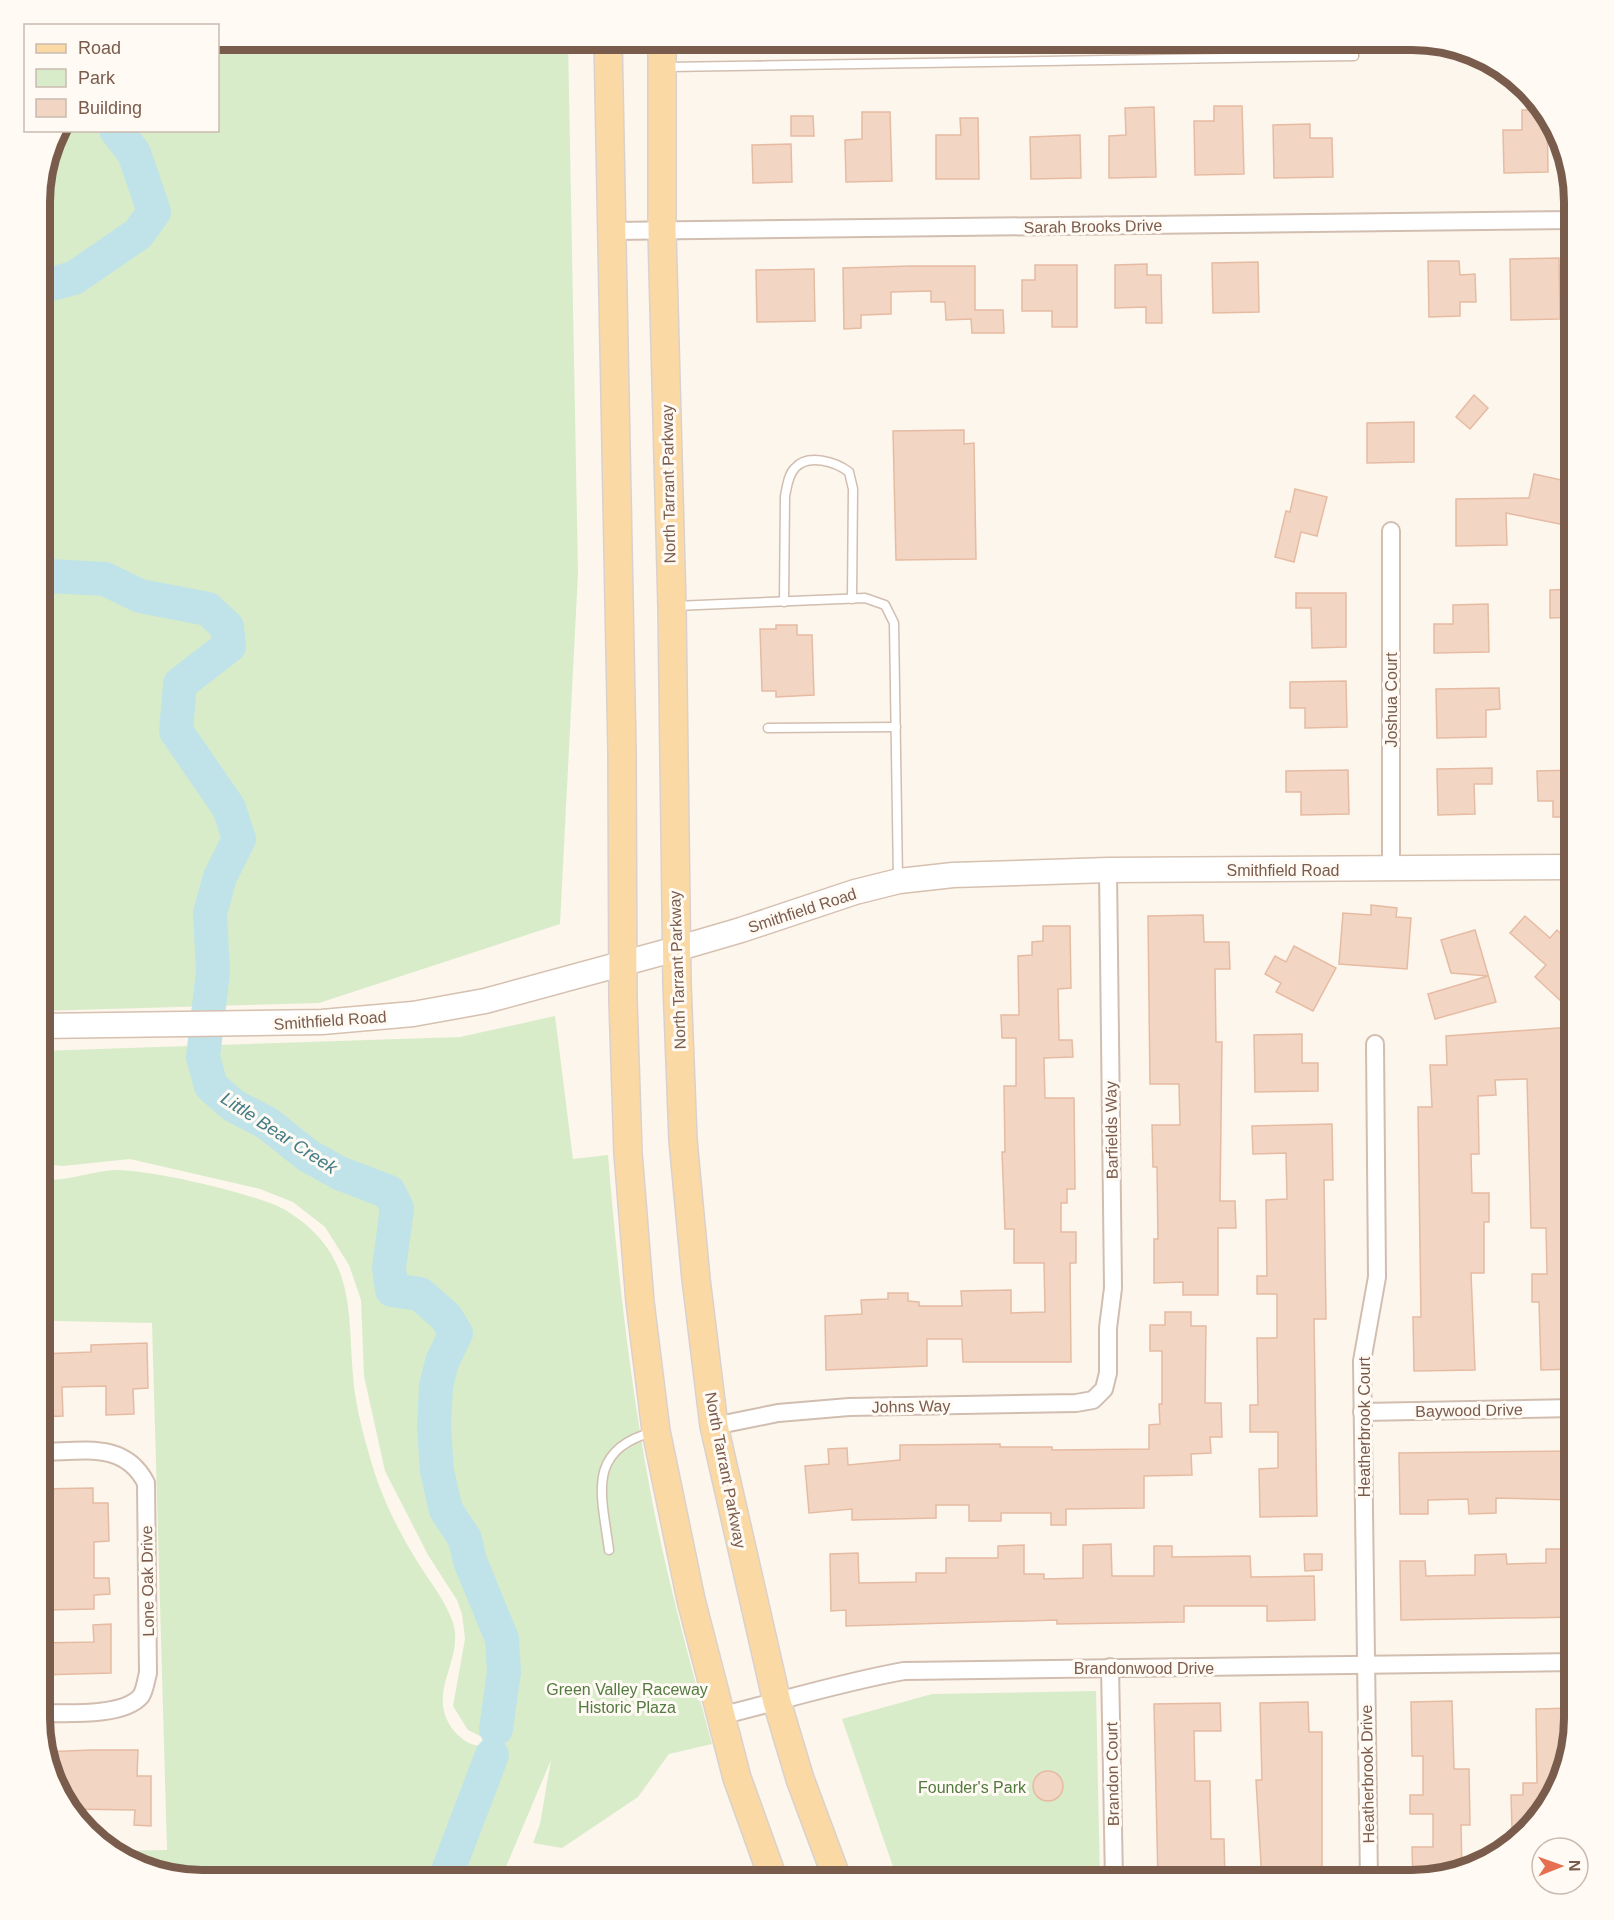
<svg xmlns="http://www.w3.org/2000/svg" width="1614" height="1920" font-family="Helvetica,sans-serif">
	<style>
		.green { fill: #d8ecc9 }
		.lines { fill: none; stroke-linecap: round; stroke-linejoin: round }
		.river { stroke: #bfe3e8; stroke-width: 34 }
		.building { fill: #f3d5c3; stroke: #e6bba3; stroke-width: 1.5 }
		.lane-casing { stroke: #d1beb0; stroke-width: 11 }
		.street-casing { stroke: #d1beb0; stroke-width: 20 }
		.secondary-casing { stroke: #d6c0b0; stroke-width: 27 }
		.primary-casing { stroke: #dad1cd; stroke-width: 30 }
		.lane { stroke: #fff; stroke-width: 8 }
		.street { stroke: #fff; stroke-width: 16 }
		.secondary { stroke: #fff; stroke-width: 24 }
		.primary { stroke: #fbd9a5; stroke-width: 27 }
		.labels { text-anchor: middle; stroke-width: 6; stroke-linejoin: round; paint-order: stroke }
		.street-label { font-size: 16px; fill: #7a5c4d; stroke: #fffaf3 }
		.park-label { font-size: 16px; fill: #537a41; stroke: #fffaf3 }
		.water-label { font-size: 18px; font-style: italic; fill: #437c86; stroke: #fffaf3 }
		.rim { fill: none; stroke: #7a5c4d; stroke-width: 8 }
	</style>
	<rect width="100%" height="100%" fill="#fdf6ec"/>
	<g class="green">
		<polygon points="218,39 568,39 578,573 560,924 319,1003 39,1011 39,190 55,131 218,130"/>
		<path d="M555,1016L573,1159L608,1155C617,1265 629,1375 649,1484C665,1572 689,1658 712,1744L669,1754L638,1797L562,1848L533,1843L540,1824L551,1760L500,1881H201L129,1864L113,1851L167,1850L152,1323L55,1321L39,1309V1179C64,1183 90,1171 115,1170C148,1169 259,1194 287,1211C365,1260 344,1324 356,1400C359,1418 364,1437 369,1454C379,1492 396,1527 417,1561C429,1581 446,1601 453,1623C465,1661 423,1694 455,1732C463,1741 470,1745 482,1746V1737L468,1730L453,1706L465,1639L462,1614L457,1600L428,1555L385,1471L364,1376L361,1300L349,1265L325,1227L293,1202L260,1189L130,1159L63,1166L39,1164V1051L460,1037Z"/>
		<polygon points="1096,1691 1100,1881 898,1881 842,1719 932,1694"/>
	</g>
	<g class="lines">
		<g class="river">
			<polyline points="39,287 74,278 138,234 154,212 134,153 116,130"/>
			<polyline points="39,571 49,576 105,579 140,596 208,609 227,627 229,646 180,684 176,731 229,808 239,839 220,877 210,913 213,972 203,1057 211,1086 234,1106 267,1123 307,1155 339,1173 389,1192 397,1208 389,1268 392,1290 420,1294 446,1317 456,1333 442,1362 436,1386 434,1427 437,1471 446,1510 465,1539 470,1561 502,1639 504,1672 496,1729"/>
			<polyline points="444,1881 492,1755"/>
		</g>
	</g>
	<g class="building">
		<polygon points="1214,106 1242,106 1244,174 1195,175 1194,121 1214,121"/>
		<polygon points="1154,107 1156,177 1109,178 1109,136 1126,135 1125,108"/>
		<polygon points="1522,110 1545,110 1547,113 1548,172 1504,173 1503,130 1522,130"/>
		<polygon points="862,112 890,112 892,181 846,182 845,140 862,139"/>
		<polygon points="791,116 813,116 814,136 791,136"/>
		<polygon points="960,118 978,118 979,179 936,179 936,135 961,135"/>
		<polygon points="1310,124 1310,138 1332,138 1333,177 1274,178 1273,125"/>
		<polygon points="1080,135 1081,178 1031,179 1030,137"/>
		<polygon points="791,144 792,182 753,183 752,145"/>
		<polygon points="1559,258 1560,319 1511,320 1510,259"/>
		<polygon points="1428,261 1459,261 1460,275 1475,274 1476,302 1460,302 1460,316 1429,317"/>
		<polygon points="1258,262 1259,312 1213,313 1212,263"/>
		<polygon points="1147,264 1147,275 1161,275 1162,323 1146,323 1146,307 1115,308 1115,265"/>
		<polygon points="1035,265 1077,265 1077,327 1052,327 1052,311 1022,311 1022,280 1035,280"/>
		<polygon points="911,266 975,266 975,310 1003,310 1004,333 972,333 971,319 946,320 945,302 931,302 931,291 891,292 891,314 861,315 861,328 844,329 843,268"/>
		<polygon points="814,269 815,321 757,322 756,270"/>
		<polygon points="1474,395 1488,408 1470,429 1456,417"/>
		<polygon points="1414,422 1414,462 1367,463 1367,423"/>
		<polygon points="964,430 964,444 974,443 976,559 896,560 893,431"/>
		<polygon points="1534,474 1575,483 1575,527 1506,513 1507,545 1456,546 1456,499 1529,498"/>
		<polygon points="1295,489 1327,497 1317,536 1301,532 1294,562 1275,557 1286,511 1290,512"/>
		<polygon points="1575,589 1575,617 1550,618 1550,590"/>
		<polygon points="1296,593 1346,593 1346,647 1312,648 1311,608 1296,608"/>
		<polygon points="1488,604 1489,652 1434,653 1434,624 1453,624 1453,605"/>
		<polygon points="776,625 797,625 797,635 812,635 814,695 776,697 776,691 762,691 760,629 776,629"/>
		<polygon points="1346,681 1347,727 1305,728 1305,708 1290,708 1290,682"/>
		<polygon points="1499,688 1500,709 1486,710 1486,737 1437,738 1436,689"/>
		<polygon points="1492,768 1492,784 1474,784 1475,814 1438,815 1437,769"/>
		<polygon points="1348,770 1349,814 1301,815 1301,792 1286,792 1286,771"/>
		<polygon points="1575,770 1575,817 1553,817 1553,801 1538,801 1537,771"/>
		<polygon points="1371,905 1397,908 1396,917 1411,918 1407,969 1339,964 1343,913 1371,915"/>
		<polygon points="1203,915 1204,942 1229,942 1230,969 1215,969 1216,1042 1222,1042 1220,1201 1235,1201 1236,1228 1218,1228 1218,1295 1183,1295 1183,1282 1154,1283 1154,1239 1158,1239 1157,1167 1153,1167 1152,1125 1180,1125 1179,1084 1150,1084 1148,916"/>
		<polygon points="1525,916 1550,938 1557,930 1575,947 1575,1014 1535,977 1546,965 1510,933"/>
		<polygon points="1043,926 1070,926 1071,988 1058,989 1059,1040 1072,1040 1073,1057 1044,1058 1045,1098 1074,1098 1075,1189 1067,1189 1067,1203 1061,1203 1061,1232 1076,1232 1076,1263 1070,1263 1071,1362 963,1362 962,1339 927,1339 927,1366 826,1370 825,1316 862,1314 861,1300 888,1299 888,1293 908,1293 908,1301 919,1302 919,1306 962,1306 961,1291 1011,1290 1011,1313 1045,1312 1044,1263 1014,1263 1014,1229 1005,1229 1002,1152 1005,1152 1004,1086 1016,1086 1016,1038 1002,1038 1001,1015 1019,1015 1018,956 1032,955 1032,942 1043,941"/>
		<polygon points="1475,930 1496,1002 1435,1019 1428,994 1488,976 1451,973 1441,940"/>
		<polygon points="1294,946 1336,968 1313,1011 1276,992 1281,983 1265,974 1275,956 1286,962"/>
		<polygon points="1572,1027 1575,1369 1541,1370 1539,1302 1532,1302 1532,1274 1547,1274 1546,1228 1531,1228 1527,1079 1495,1080 1496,1095 1478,1096 1479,1154 1471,1154 1472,1193 1489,1193 1489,1222 1484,1222 1484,1273 1471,1273 1475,1370 1414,1371 1413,1317 1421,1317 1418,1107 1432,1107 1430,1065 1447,1065 1446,1036"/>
		<polygon points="1302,1034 1302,1063 1318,1063 1318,1091 1255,1092 1254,1035"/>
		<polygon points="1332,1124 1333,1180 1324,1180 1326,1319 1314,1319 1317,1516 1260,1517 1259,1469 1278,1468 1278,1432 1250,1432 1250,1405 1258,1405 1257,1338 1277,1338 1277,1294 1257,1294 1257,1276 1267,1276 1266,1200 1287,1199 1286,1153 1253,1154 1252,1126"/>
		<polygon points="1165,1312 1191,1312 1191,1326 1206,1326 1205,1403 1221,1403 1222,1437 1210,1437 1211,1453 1191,1454 1192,1475 1144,1476 1144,1508 1066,1509 1066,1525 1051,1525 1051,1513 1001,1513 1001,1521 969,1521 969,1505 936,1505 936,1518 852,1520 852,1509 809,1513 805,1466 829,1464 828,1449 847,1448 848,1465 900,1460 900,1445 1000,1444 1000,1447 1052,1447 1052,1450 1149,1449 1149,1425 1160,1424 1159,1404 1162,1404 1162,1351 1150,1351 1150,1325 1165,1325"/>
		<polygon points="147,1343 148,1388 133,1389 134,1414 106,1415 106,1386 62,1387 63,1416 39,1417 39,1354 91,1352 91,1345"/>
		<polygon points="1575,1451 1575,1500 1496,1498 1496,1513 1469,1514 1468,1499 1428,1500 1428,1514 1400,1514 1399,1453"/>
		<polygon points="93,1488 93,1503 108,1503 109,1541 94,1542 94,1578 109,1578 110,1594 94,1595 94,1609 45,1610 44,1514 39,1514 39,1489"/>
		<polygon points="1111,1544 1112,1576 1154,1576 1154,1546 1172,1546 1172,1557 1250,1556 1251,1577 1314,1576 1315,1620 1267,1621 1267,1606 1184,1606 1184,1622 1057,1624 1057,1620 846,1626 846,1610 831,1611 830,1554 858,1553 859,1583 916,1582 916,1573 946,1573 946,1558 998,1558 998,1546 1024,1545 1024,1574 1044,1574 1044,1579 1083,1578 1083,1545"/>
		<polygon points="1546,1549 1575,1549 1575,1617 1401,1620 1400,1561 1425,1561 1426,1576 1475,1575 1475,1555 1506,1554 1507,1564 1546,1563"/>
		<polygon points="1304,1554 1322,1554 1322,1570 1305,1571"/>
		<polygon points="111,1624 111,1673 39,1675 39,1643 94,1642 93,1625"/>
		<polygon points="1452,1701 1454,1769 1469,1769 1470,1825 1461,1825 1462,1873 1413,1881 1412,1847 1433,1847 1433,1814 1410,1814 1410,1795 1423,1795 1423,1756 1412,1756 1411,1702"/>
		<polygon points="1308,1702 1309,1732 1322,1732 1322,1881 1262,1881 1256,1780 1262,1780 1260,1703"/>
		<polygon points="1220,1703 1221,1731 1194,1731 1195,1781 1210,1781 1211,1839 1224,1839 1225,1879 1158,1881 1154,1704"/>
		<polygon points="1574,1708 1575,1721 1558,1791 1527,1829 1512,1829 1511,1795 1523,1795 1523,1783 1537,1783 1536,1709"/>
		<polygon points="91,1750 138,1750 137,1776 151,1776 151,1826 134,1825 135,1810 68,1809 47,1771 44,1752"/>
		<circle cx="1048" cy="1786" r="15"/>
	</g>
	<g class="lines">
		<defs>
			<g id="lane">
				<polyline points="667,67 1354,56 1354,39"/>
				<path d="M784,602L785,496C787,487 788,475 795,468C808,453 836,462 849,472L853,489L852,599"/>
				<polyline points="675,606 865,598 885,605 894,623 898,880"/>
				<polyline points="768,728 896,727"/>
				<path d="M609,1550C602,1496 585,1450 653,1432"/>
			</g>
			<g id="street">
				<polyline points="611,231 1575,220"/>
				<polyline points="1391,869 1391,531"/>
				<polyline points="1362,1412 1575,1408"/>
				<polyline points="714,1426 778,1413 849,1407 1076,1403 1093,1400 1104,1389 1108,1373 1108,1328 1113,1288 1108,870"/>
				<polyline points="1110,1667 1114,1881"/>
				<path d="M39,1713C65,1713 124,1717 141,1696C145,1690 146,1680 148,1673L146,1483C124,1440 81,1452 39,1452"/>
				<path d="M720,1716C781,1701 842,1682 904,1671L1575,1662"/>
				<polyline points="1369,1881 1362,1361 1377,1277 1375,1044"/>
			</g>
			<polyline id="secondary" points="39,1026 322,1022 413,1014 485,1001 676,949 741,930 855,892 899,881 953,875 1108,870 1575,867"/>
			<g id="primary">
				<polyline points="608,39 622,752 623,1000 628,1153 640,1302 656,1431 691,1600 737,1778 774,1881"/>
				<polyline points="662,39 662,231 672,607 677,983 683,1140 696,1279 714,1426 777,1702 800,1779 838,1881"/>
			</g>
		</defs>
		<use href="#lane" class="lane-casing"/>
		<use href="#street" class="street-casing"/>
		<use href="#secondary" class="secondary-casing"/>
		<use href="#primary" class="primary-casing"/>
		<use href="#lane" class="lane"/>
		<use href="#street" class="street"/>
		<use href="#secondary" class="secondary"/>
		<use href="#primary" class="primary"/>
	</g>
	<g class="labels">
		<g class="street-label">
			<text transform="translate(1093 226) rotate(-1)" y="6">Sarah Brooks Drive</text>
			<text transform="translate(668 484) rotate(-91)" y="6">North Tarrant Parkway</text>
			<text transform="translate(1391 700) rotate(-90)" y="6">Joshua Court</text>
			<text x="1283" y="876">Smithfield Road</text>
			<text transform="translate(802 910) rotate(-18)" y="6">Smithfield Road</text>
			<text transform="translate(677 970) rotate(-92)" y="6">North Tarrant Parkway</text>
			<text transform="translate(330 1020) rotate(-4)" y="6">Smithfield Road</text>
			<text transform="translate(1111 1130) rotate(-91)" y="6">Barfields Way</text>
			<text transform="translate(911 1406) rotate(-1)" y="6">Johns Way</text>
			<text transform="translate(1469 1410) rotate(-1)" y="6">Baywood Drive</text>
			<text transform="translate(1364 1427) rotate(-90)" y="6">Heatherbrook Court</text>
			<text transform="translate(726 1470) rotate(79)" y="6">North Tarrant Parkway</text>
			<text transform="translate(147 1581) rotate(-91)" y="6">Lone Oak Drive</text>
			<text x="1144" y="1674">Brandonwood Drive</text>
			<text transform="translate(1112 1774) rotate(-91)" y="6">Brandon Court</text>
			<text transform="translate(1367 1774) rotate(-91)" y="6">Heatherbrook Drive</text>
		</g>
		<g class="park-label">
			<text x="627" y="1695">Green Valley Raceway<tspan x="627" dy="18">Historic Plaza</tspan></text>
			<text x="972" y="1793">Founder's Park</text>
		</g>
		<g class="water-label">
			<text transform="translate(279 1133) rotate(33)" y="6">Little Bear Creek</text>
		</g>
	</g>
	<path d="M0 0H1614V1920H0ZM202 50H1412A152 152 0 0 1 1564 202V1718A152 152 0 0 1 1412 1870H202A152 152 0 0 1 50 1718V202A152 152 0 0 1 202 50Z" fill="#fffaf3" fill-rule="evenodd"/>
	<path class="rim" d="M202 50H1412A152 152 0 0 1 1564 202V1718A152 152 0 0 1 1412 1870H202A152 152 0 0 1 50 1718V202A152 152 0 0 1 202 50Z"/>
	<rect x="24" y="24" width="195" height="108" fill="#fffaf3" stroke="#cabbb1" stroke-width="1.5"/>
	<rect x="36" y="44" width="30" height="9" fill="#fbd9a5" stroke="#cabbb1" stroke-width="1.5"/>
	<text x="78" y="54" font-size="18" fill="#7a5c4d">Road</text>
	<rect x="36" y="69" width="30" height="18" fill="#d8ecc9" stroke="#cabbb1" stroke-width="1.5"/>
	<text x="78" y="84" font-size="18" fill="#7a5c4d">Park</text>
	<rect x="36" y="99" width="30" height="18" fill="#f3d5c3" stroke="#cabbb1" stroke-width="1.5"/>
	<text x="78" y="114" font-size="18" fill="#7a5c4d">Building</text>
	<g transform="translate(1560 1866) rotate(89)"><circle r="28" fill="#fffaf3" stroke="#cabbb1" stroke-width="1.5"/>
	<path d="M0-4.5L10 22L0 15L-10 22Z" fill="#e76f51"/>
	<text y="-9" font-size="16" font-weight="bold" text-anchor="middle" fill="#7a5c4d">N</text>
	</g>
</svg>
